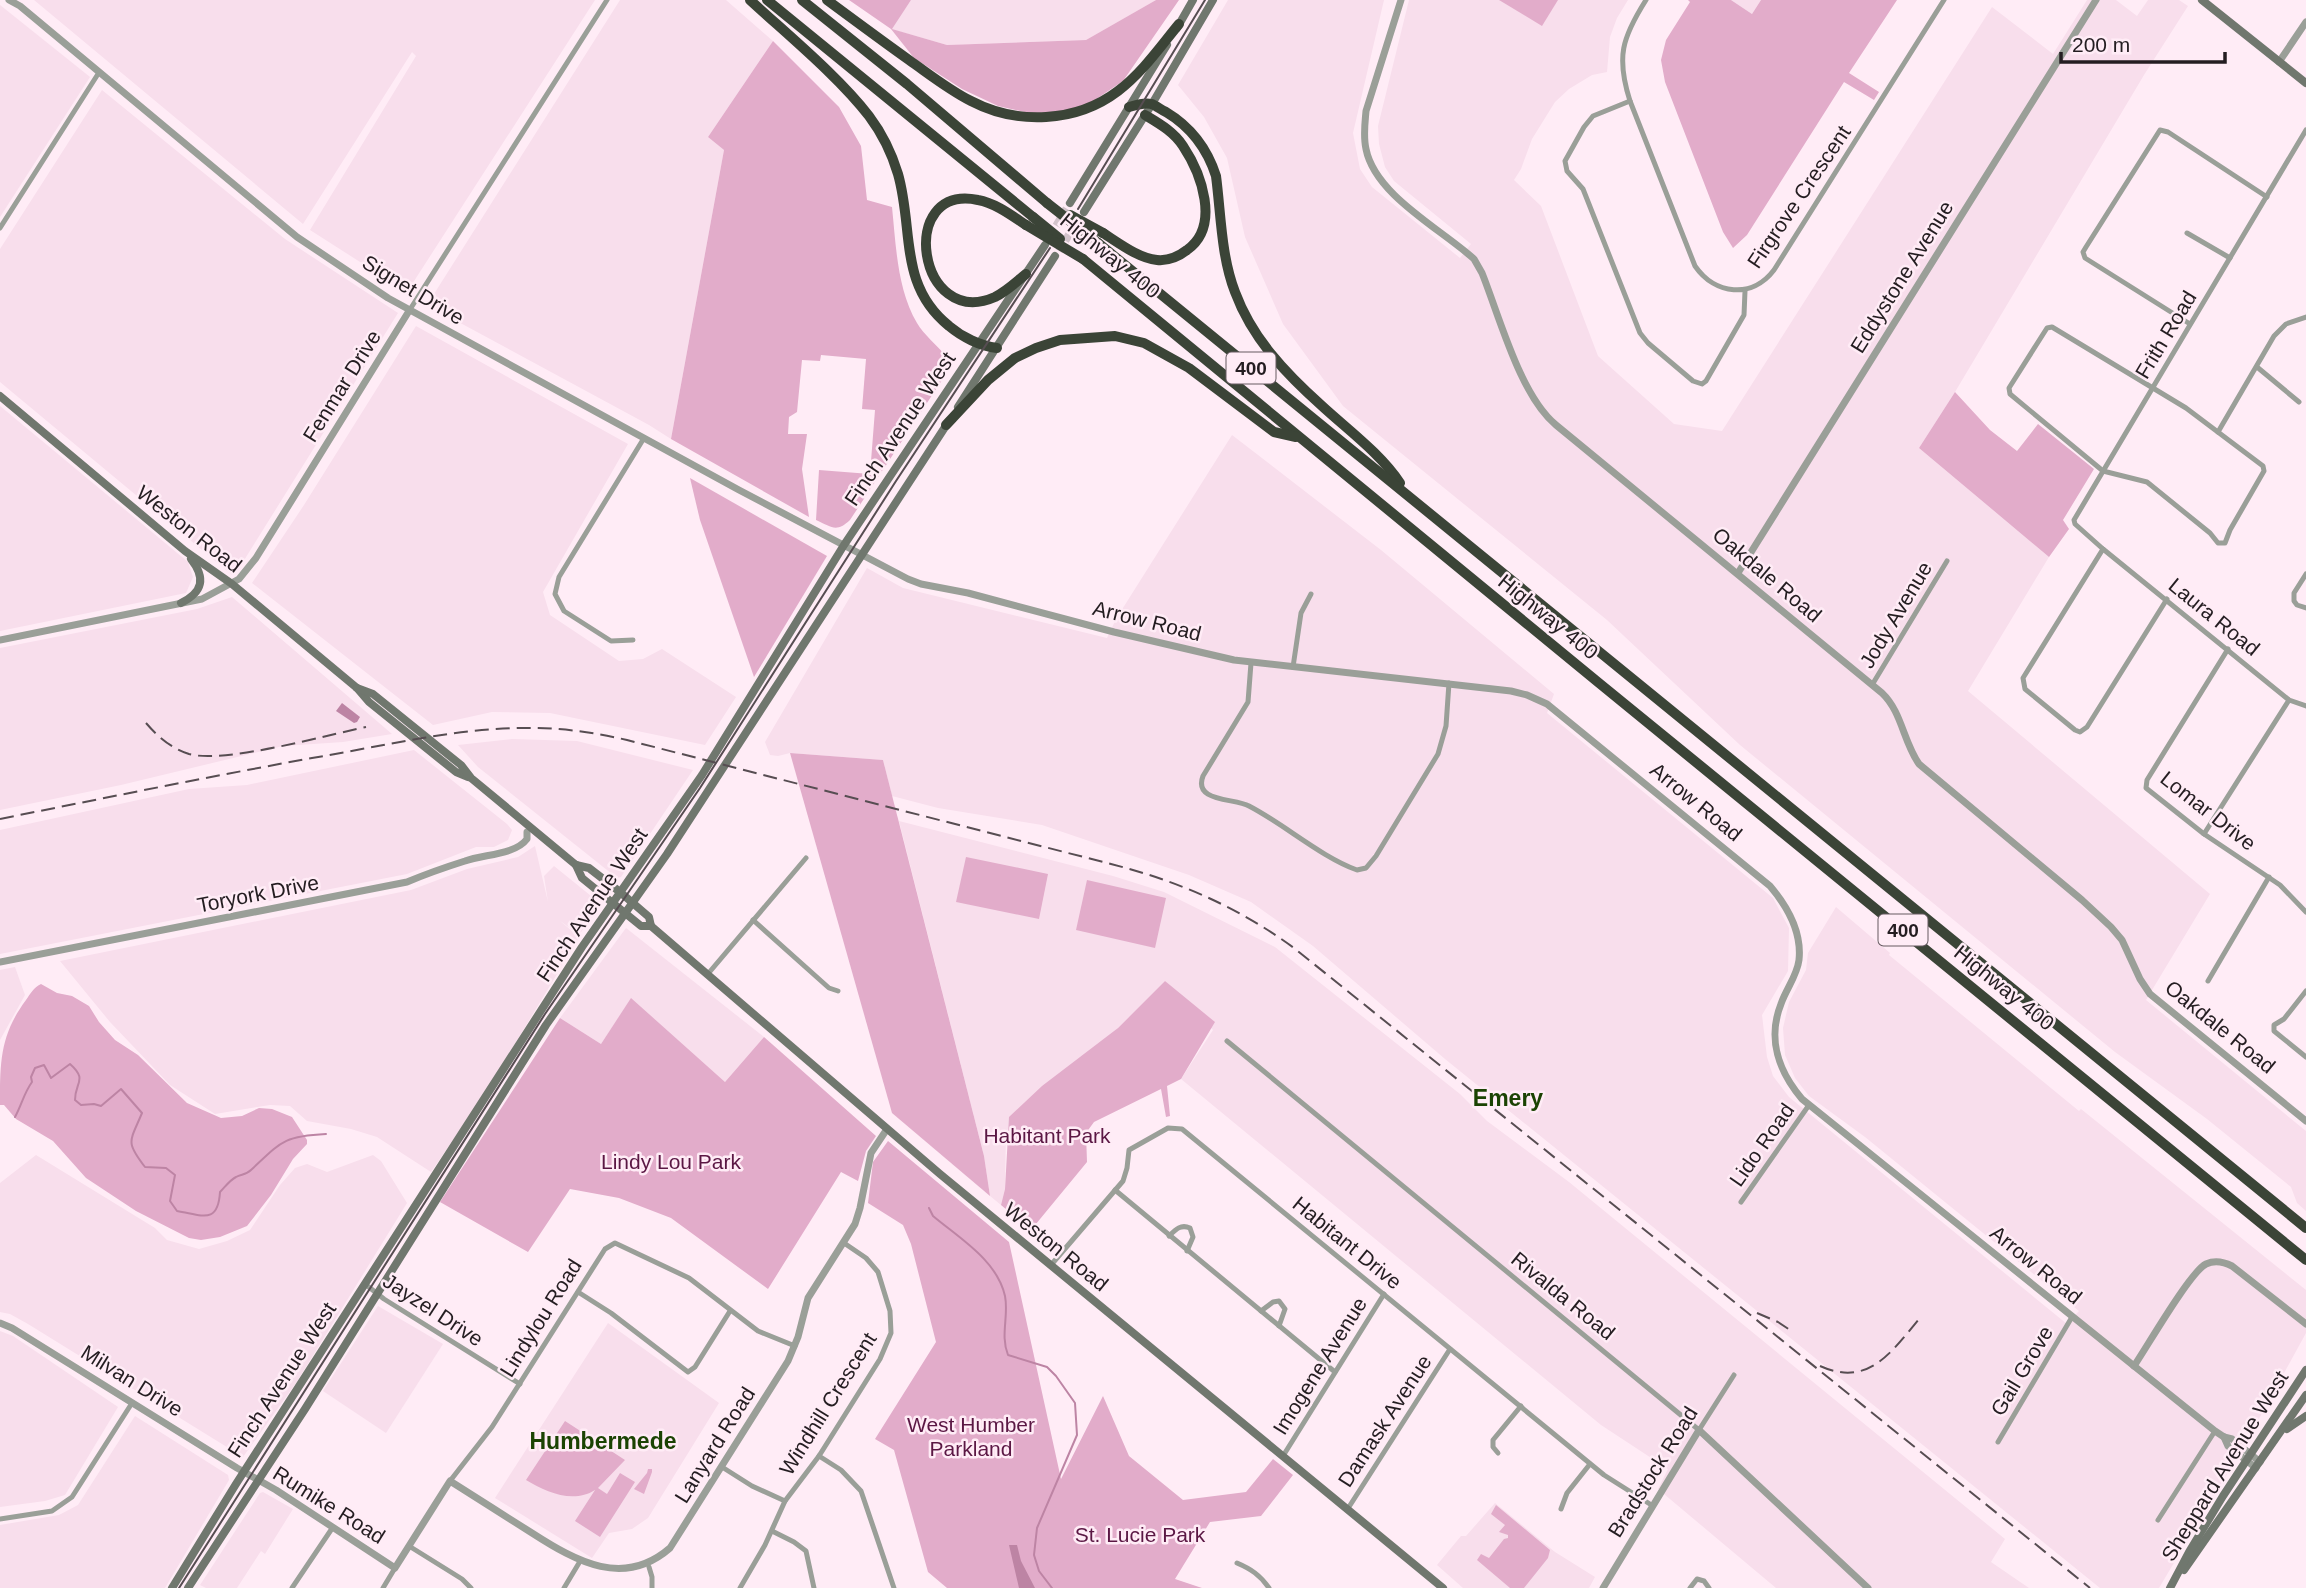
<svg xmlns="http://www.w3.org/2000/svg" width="2306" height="1588" font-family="Helvetica,sans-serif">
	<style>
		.built { fill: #f8deec }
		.green { fill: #e2acca }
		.water { fill: #bd84a4 }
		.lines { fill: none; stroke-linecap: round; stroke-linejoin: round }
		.stream { stroke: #bd84a4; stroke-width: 2 }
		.secondary-tunnel { stroke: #d3c3cb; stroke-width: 8; stroke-dasharray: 8 4; stroke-linecap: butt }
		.minor { stroke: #9a9f98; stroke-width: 5 }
		.tertiary { stroke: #9a9f98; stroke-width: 7 }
		.secondary { stroke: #70776e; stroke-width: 8 }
		.motorway { stroke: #3b4437; stroke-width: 10 }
		.tram { stroke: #574d52; stroke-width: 2 }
		.rail { stroke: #574d52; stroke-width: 2; stroke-dasharray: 14 7; stroke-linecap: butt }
		.motorway-bridge { stroke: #3b4437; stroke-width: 10 }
		.labels { text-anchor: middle; stroke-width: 5; stroke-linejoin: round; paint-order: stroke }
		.shield { fill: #ffecf6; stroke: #665b61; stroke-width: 2 }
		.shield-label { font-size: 19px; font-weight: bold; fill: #241d21 }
		.street-label { font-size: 21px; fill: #241d21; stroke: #ffecf6 }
		.park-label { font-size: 21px; fill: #5b1744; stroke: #ffecf6 }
		.neighbourhood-label { font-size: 23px; font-weight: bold; fill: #1b4303; stroke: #ffecf6 }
	</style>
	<rect width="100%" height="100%" fill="#ffecf6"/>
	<g class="built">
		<polygon points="34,0 595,0 407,292 310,230 416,56 412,52 303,224"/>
		<polygon points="620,0 726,0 773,41 708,137 724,150 671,439 649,425 427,305"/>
		<polygon points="911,0 1156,0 1086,40 947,45 891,29"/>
		<polygon points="1228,0 1384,0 1353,133 1360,169 1372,187 1460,258 1471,244 1394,181 1385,167 1379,144 1378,126 1409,0 1628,0 1617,18 1610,37 1607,72 1592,75 1569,89 1555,102 1532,139 1521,169 1514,180 1541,206 1598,356 1674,424 1722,431 1992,7 2053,54 2087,0 2116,0 2137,16 2148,0 2179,0 2188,6 2144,75 1955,392 1919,448 2049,557 1968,691 2210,894 2146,1000 2306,1131 2306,1211 2297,1203 2291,1187 2207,1119 2115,1052 1740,745 1607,620 1343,406 1283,324 1245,237 1227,158 1204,117 1178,85"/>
		<polygon points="1731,0 1761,0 1752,14"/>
		<polygon points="0,5 90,77 0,217"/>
		<polygon points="102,90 285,239 398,313 243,562 232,575 0,382 0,249"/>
		<polygon points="416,326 628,444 543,592 550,615 619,661 643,659 662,649 736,697 705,745 550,713 492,712 433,725 252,583 304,505"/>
		<polygon points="0,406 188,562 193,577 186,593 0,631"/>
		<polygon points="1232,435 1381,550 1554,694 1547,713 1773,898 1789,928 1788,971 1762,1015 1767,1057 1773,1076 1789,1097 2067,1324 2079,1311 1865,1137 1809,1096 1795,1078 1785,1055 1783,1028 1789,1002 1806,970 1808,953 1836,907 1890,953 1889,955 2079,1111 2081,1109 2306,1290 2306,1333 2249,1437 2159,1588 2100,1588 1445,1059 1313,946 1251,902 1189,875 1042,825 938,808 892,796 883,760 790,753 778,756 770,755 765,742 867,568 903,588 1107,638 1116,619"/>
		<polygon points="232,597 392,734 343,742 283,746 121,785 0,810 0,648 197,609"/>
		<polygon points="512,739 577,741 693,770 621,877 617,878 478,767 458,745"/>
		<polygon points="414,750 507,824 512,830 508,840 494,847 476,847 407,874 0,954 0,830 189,789 247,785"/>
		<polygon points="899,821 1113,876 1164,892 1275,947 1460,1094 1487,1121 1569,1182 2005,1539 1991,1562 2029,1588 1776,1588 1658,1489 1668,1469 1601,1425 1181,1079 1213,1030 1165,981 1118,1028 1006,1131 1005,1189 1001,1205 990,1196 984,1156"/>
		<polygon points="535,846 548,902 544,876 554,866 601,904 579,935 559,920 579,937 577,941 513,1047 507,1061 431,1172 377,1137 351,1129 307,1121 290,1106 270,1105 215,1114 170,1085 110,1022 60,961 411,890 467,869 518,857"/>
		<polygon points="626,928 764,1037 725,1082 631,999 601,1044 560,1018"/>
		<polygon points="15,967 25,995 0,1040 0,970"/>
		<polygon points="36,1155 155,1228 167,1240 199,1249 227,1241 250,1230 280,1185 295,1168 307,1164 327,1172 373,1155 381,1161 407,1203 296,1383 243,1457 28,1324 10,1314 0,1312 0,1183"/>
		<polygon points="378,1306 443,1344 386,1433 323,1391"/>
		<polygon points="608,1323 719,1403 648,1518 632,1529 609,1533 592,1558 495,1498"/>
		<polygon points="0,1331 13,1336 118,1407 65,1495 45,1501 0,1507"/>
		<polygon points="135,1416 228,1475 229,1480 165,1588 0,1588 0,1525 59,1515 78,1505"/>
		<polygon points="263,1492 293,1509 265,1554 261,1551 237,1588 206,1588 200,1585 260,1493"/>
		<polygon points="1495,1503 1555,1552 1595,1577 1589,1588 1463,1588 1437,1565 1461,1536 1466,1536"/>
	</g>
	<g class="green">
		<polygon points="849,0 911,0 892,29 947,45 1086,40 1156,0 1179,0 1123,81 1086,106 1053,114 1029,113 998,106 962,89 914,58 891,29"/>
		<polygon points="1499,0 1558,0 1542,26"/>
		<polygon points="1688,0 1731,0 1752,14 1761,0 1897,0 1849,73 1879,92 1874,100 1844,82 1747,235 1733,248 1723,232 1665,82 1661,60 1666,40 1690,2"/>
		<path d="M773,41L839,107L861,146L867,200L892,207C896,245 897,289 917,323C924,335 937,345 946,356V374L850,520C836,533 832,527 816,520L819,470L870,474L875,410L862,409L866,359L821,355L820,361L802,360L797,412L789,417L788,434H807L802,469L809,517L671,439L724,150L708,137Z"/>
		<polygon points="1955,392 1990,430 2017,451 2038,424 2094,469 2063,520 2069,529 2049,557 1919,448"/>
		<polygon points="690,478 827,556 754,677 700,520"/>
		<polygon points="790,753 883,760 984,1156 990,1196 892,1113"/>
		<polygon points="966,857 1048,874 1039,919 956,902"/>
		<polygon points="1087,880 1166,898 1155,948 1076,930"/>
		<polygon points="1165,981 1215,1022 1181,1079 1167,1086 1170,1116 1166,1117 1161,1089 1094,1122 1086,1133 1087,1162 1031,1230 1001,1205 1005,1189 1009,1117 1042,1086 1118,1028"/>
		<path d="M41,984L57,993L72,996L89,1006L99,1022L115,1040L138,1055L187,1103L221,1118L242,1116L259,1108L272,1109L292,1117L307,1140V1144L293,1159L271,1195L247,1226L220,1237L201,1240L189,1238L136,1211L86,1178L53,1141L16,1119L4,1105H0C0,1062 0,1035 26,1000C31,993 33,988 41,984Z"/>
		<polygon points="631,998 725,1082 764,1037 876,1136 866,1151 858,1181 841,1172 768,1289 671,1218 619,1198 570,1189 528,1252 440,1202 560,1018 601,1044"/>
		<polygon points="888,1141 1009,1242 1061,1479 1103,1396 1129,1456 1183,1500 1246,1492 1273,1459 1293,1475 1261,1516 1210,1522 1175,1579 1202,1588 947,1588 928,1572 894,1450 875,1439 936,1342 911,1244 903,1225 868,1203 873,1162"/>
		<path d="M565,1421L625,1460L598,1488L607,1494L620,1473L635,1482L600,1537L575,1521L595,1490C573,1504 546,1492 526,1480Z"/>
		<polygon points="648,1469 652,1469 652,1472 644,1494 634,1489 647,1473"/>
		<polygon points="1496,1505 1550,1550 1548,1558 1524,1588 1510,1588 1477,1560 1481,1554 1489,1558 1504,1539 1508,1538 1508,1535 1499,1532 1505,1525 1491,1514"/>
	</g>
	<g class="water">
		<polygon points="342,703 360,717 357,722 354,723 336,711"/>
		<polygon points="1009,1545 1017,1545 1021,1561 1035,1588 1019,1588"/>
	</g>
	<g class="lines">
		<g class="stream">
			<path d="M15,1117C22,1104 24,1093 32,1082L31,1077L35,1068L44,1065L51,1078L70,1064C88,1080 75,1082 75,1100L81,1105L94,1104L101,1106L121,1089L142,1113C130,1142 125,1141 145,1167L166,1168L175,1175L170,1201L177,1211C202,1215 218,1225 220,1192C225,1187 230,1180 236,1177C241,1174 246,1175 251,1170C281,1142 283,1136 326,1134"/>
			<path d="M929,1208L933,1216C959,1238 997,1260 1005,1296C1009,1316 1000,1335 1008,1355L1047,1367L1056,1376L1075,1403L1077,1435L1037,1528L1034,1555L1039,1571L1052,1588"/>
		</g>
		<g class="secondary-tunnel">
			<polyline points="1050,236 1070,203"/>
			<polyline points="1059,251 1078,220"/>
		</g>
		<g class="minor">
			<path d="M1646,0C1622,38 1616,57 1630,101L1695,266C1715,295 1752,299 1774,270L1944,0"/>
			<polyline points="1630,101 1593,116 1584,127 1565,161 1567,171 1583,189 1640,333 1648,343 1693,381 1702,384 1706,381 1744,315 1745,291"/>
			<polyline points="2306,130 2074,520 2075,524 2103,549 2289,700 2306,706"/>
			<polyline points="0,228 98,74"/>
			<polyline points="2187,233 2230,258"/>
			<polyline points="409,311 607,0"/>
			<polyline points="2190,324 2085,258 2083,252 2086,247 2160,130 2168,132 2267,197"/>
			<polygon points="2052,327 2186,408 2263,466 2264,471 2230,530 2225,543 2218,543 2210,533 2147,482 2103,471 2010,394 2009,388 2047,328"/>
			<polyline points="2257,367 2299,402"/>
			<polyline points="2218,432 2274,336 2286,324 2306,317"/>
			<polyline points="2103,549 2023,678 2025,689 2075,730 2080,732 2087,727 2167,599"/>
			<polyline points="2306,574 2294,593 2294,601 2297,605 2306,608"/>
			<polyline points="633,640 611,641 564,611 555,594 559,577 644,438"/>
			<polyline points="2228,649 2147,780 2146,788 2204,834 2280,885 2306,912"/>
			<path d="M1251,663L1248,702L1203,776C1193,802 1234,798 1249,806C1284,824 1321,857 1357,870L1366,868L1376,856L1438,754L1446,726L1449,683"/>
			<polyline points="1293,667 1301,613 1311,594"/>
			<polyline points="1872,685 1947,561"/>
			<polyline points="2204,834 2289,700"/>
			<polyline points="753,920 829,988 838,991"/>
			<polyline points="707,975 806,858"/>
			<polyline points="2208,981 2269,877"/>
			<polyline points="2306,991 2284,1019 2274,1025 2274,1031 2306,1057"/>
			<polyline points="1227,1041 1699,1430 1734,1375"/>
			<polyline points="1115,1190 1335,1372"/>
			<polyline points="1741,1202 1809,1105"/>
			<path d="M1169,1236C1176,1229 1181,1224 1190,1228L1193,1237L1187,1251"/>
			<polyline points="1051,1265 1123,1181 1127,1168 1129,1150 1168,1128 1182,1129 1604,1475 1653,1506"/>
			<polyline points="365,1284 384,1299 520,1384"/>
			<polyline points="578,1292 611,1313 688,1372 695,1367 730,1311"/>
			<polyline points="1261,1311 1273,1302 1279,1301 1285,1309 1279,1326"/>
			<polyline points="1998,1442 2072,1317"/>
			<polyline points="1498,1453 1493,1447 1493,1440 1521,1406"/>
			<polyline points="819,1456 841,1470 861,1491 894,1588"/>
			<polyline points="1283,1456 1384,1294"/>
			<polyline points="722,1467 752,1486 785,1501"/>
			<polyline points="450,1481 492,1427 605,1249 615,1243 689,1278 758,1331 795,1346"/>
			<polyline points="1561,1509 1567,1493 1590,1464"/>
			<polyline points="1347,1510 1450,1349"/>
			<polyline points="0,1519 52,1511 72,1497 132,1403"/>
			<polyline points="2158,1520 2215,1431"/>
			<polyline points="772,1531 794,1542 806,1551 814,1588"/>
			<polyline points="409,1546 462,1579 471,1588"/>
			<path d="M1237,1563C1251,1569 1260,1575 1269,1588"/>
			<polyline points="649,1567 652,1577 652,1588"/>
			<polyline points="292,1588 333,1527"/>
			<polyline points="383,1588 395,1568"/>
			<polyline points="564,1588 579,1563"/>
			<polyline points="740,1588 765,1545 785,1501 819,1456 880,1359 891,1333 890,1311 878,1272 866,1258 844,1243"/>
			<polyline points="1690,1588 1697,1579 1704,1581 1709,1588"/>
		</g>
		<g class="tertiary">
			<path d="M9,0L20,6L297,237L388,298L739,490L908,579L921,584L968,593L1114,632L1234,660L1511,691L1527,695L1547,704L1770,886C1787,906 1802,932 1799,960C1797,976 1786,989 1781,1004C1767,1039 1779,1072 1802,1099L2215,1431L2224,1437L2232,1439L2260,1462"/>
			<path d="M1401,0L1366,111C1365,123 1363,136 1366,149C1375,195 1441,229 1474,259L1482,273C1500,318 1520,395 1556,425L1882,693C1902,712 1903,741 1919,764L2082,900L2111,927L2122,940L2140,979L2150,994L2306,1121"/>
			<polyline points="2279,62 2306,22"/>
			<polyline points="1738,573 2096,0"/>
			<polyline points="0,640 202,599 239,579 256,558 409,311"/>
			<path d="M0,962L407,882C426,874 446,867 465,861C484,854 515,855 527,839V832"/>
			<path d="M0,1323L12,1328L237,1468L276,1490L395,1568L450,1481C477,1498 505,1516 532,1533C577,1562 624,1588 670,1548L788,1361L798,1337L808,1298L855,1224L860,1208L871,1153L887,1129"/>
			<path d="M2134,1366C2147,1347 2190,1272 2206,1264C2215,1260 2224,1262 2232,1266L2306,1324"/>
			<polyline points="2224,1437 2228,1446 2256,1468"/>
			<polyline points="1603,1588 1699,1430 1868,1588"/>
		</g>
		<g class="secondary">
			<polyline points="2202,0 2306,83"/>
			<polyline points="1177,28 1193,0"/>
			<polyline points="1070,203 1167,45"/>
			<polyline points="1084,212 1152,104 1213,0"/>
			<polyline points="0,396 185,551 232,584 357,688 369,702 456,772 468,777"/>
			<polyline points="958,407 1055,256"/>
			<path d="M181,603C203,592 206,578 191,559"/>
			<polyline points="357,688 373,694 461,765 471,778 576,865 589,868 620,892 649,917 651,926 940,1174 1443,1588"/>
			<polyline points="576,865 582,878 641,926 651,926"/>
			<polyline points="2287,1429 2306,1416"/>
			<polyline points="2184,1570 2306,1395"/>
			<polyline points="172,1588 236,1484 582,947 702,775 844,545 1045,245"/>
			<polyline points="188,1588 305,1409 546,1025 667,854 949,421"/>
			<polyline points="2170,1588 2189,1552 2223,1496 2306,1370"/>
		</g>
		<g class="motorway">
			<path d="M750,0C788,35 838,76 869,116C881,132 892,154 898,174C914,230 898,285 949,326C962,337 980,346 997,348"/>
			<polyline points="767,0 1033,217"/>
			<polyline points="802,0 907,84 1047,203"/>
			<path d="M827,0C854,20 881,40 909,60C929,74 949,90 971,101C1017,125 1076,123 1118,91C1142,73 1160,47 1179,24"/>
			<path d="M1129,107C1136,105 1144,102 1151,104C1156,105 1161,110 1166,112C1191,127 1207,148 1216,176C1221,214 1221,256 1235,292C1252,338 1285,373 1321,405C1348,430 1380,453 1400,483"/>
			<path d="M1026,225C1011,215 995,203 978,200C896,183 918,331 995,297C1007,291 1016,282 1026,274"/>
			<path d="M1103,233C1119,243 1138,258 1157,260C1168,261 1178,257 1187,250C1221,226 1201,173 1183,146C1174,132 1160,124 1145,115"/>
			<polyline points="1098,243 2306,1228"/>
			<polyline points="1083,259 1599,683 2306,1260"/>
			<polyline points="946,425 988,380 1015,358 1036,348 1060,340 1115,336 1144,343 1189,368 1274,432 1296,437"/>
		</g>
		<g class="tram">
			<polyline points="1078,209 1205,0"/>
			<polyline points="179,1588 545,1014 700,788 896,481 1050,248"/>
		</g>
		<g class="rail">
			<path d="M146,723C158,737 171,748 189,754C224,764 327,735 366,727"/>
			<path d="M0,819C104,798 208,777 312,758C384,746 459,727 533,728C565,728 596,733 627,740L1111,864C1178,881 1238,907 1294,948L2090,1588"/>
			<polyline points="1757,1313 1778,1322 1793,1332"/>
			<path d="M1820,1366C1869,1388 1892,1351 1920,1318"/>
		</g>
		<g class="motorway-bridge">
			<polyline points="1047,203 1098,243"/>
			<polyline points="1070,215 1103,233"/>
			<polyline points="1033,217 1060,239"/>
			<polyline points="1026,225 1083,259"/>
		</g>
	</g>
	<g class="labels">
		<g class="shield">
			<rect x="1226.5" y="352.5" width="49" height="31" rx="5"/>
			<rect x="1878.5" y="914.5" width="49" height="31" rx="5"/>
		</g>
		<g class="shield-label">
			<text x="1251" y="375">400</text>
			<text x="1903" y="937">400</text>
		</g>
		<g class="street-label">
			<text transform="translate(1799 197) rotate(-56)" y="7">Firgrove Crescent</text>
			<text transform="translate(1110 256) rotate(39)" y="7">Highway 400</text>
			<text transform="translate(1902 277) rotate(-58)" y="7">Eddystone Avenue</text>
			<text transform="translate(413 290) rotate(31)" y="7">Signet Drive</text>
			<text transform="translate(2166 335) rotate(-59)" y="7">Frith Road</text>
			<text transform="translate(342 386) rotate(-58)" y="7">Fenmar Drive</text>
			<text transform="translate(900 429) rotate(-56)" y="7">Finch Avenue West</text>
			<text transform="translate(189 529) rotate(38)" y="7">Weston Road</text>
			<text transform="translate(1767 575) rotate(40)" y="7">Oakdale Road</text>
			<text transform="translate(1896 615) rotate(-59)" y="7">Jody Avenue</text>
			<text transform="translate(1548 617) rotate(39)" y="7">Highway 400</text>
			<text transform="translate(2214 617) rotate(39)" y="7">Laura Road</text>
			<text transform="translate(1147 621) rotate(14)" y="7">Arrow Road</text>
			<text transform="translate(1696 802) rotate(39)" y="7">Arrow Road</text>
			<text transform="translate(2208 811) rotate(38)" y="7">Lomar Drive</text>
			<text transform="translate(258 894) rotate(-11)" y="7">Toryork Drive</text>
			<text transform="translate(592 905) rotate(-56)" y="7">Finch Avenue West</text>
			<text transform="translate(2004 988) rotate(39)" y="7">Highway 400</text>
			<text transform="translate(2220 1027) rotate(39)" y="7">Oakdale Road</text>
			<text transform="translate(1762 1145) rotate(-55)" y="7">Lido Road</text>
			<text transform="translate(1347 1243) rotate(39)" y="7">Habitant Drive</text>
			<text transform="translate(1056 1247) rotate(39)" y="7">Weston Road</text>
			<text transform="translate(2036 1265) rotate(39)" y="7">Arrow Road</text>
			<text transform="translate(1563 1296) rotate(39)" y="7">Rivalda Road</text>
			<text transform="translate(433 1310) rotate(33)" y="7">Jayzel Drive</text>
			<text transform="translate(541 1318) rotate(-58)" y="7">Lindylou Road</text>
			<text transform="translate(1320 1366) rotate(-58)" y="7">Imogene Avenue</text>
			<text transform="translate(2022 1371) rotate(-59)" y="7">Gail Grove</text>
			<text transform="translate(282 1380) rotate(-57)" y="7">Finch Avenue West</text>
			<text transform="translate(132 1381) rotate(32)" y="7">Milvan Drive</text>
			<text transform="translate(828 1404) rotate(-58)" y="7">Windhill Crescent</text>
			<text transform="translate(1385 1421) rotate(-57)" y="7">Damask Avenue</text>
			<text transform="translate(715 1445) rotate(-58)" y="7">Lanyard Road</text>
			<text transform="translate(2225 1466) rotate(-58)" y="7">Sheppard Avenue West</text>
			<text transform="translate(1653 1472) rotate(-58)" y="7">Bradstock Road</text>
			<text transform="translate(329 1505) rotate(32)" y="7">Rumike Road</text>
		</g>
		<g class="park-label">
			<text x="1047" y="1143">Habitant Park</text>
			<text x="671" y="1169">Lindy Lou Park</text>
			<text x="971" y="1432">West Humber<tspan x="971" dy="24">Parkland</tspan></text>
			<text x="1140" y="1542">St. Lucie Park</text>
		</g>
		<g class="neighbourhood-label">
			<text x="1508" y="1106">Emery</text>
			<text x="603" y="1449">Humbermede</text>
		</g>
	</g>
	<path d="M2061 52v10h164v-10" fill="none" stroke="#241d21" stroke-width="3.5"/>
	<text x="2072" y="52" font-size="21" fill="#241d21" stroke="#ffecf6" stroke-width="5" paint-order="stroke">200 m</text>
</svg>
